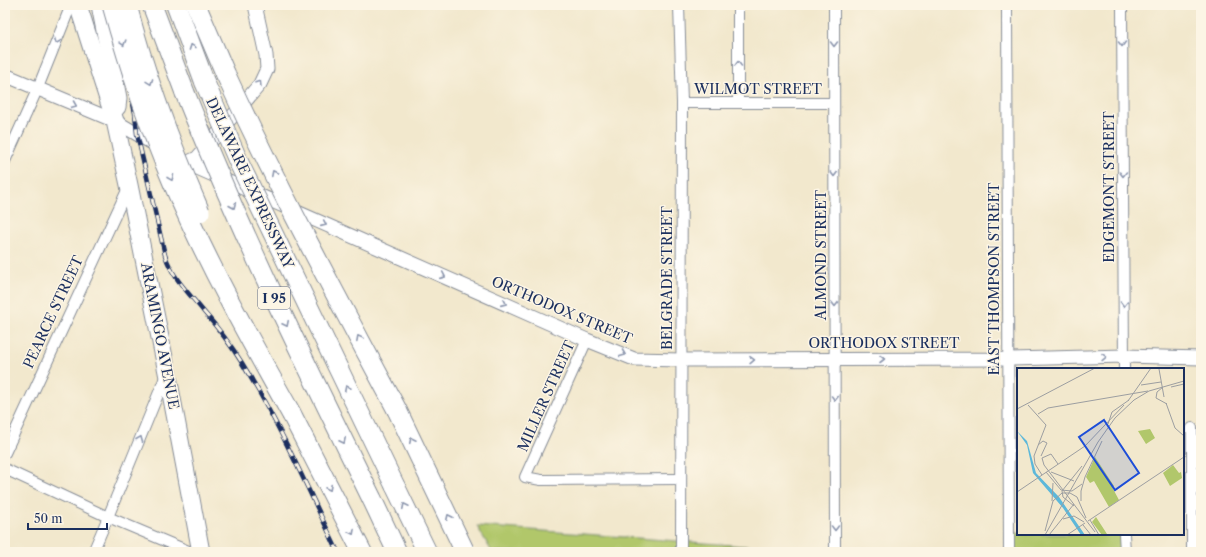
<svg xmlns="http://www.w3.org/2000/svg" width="1206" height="557" font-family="'Libre Caslon Text',serif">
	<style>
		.green { fill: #b1c76b; stroke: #667b64 }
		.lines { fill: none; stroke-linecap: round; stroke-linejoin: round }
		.minor-casing { stroke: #868c96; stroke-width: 12 }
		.tertiary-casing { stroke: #868c96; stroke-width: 15 }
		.primary-casing { stroke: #868c96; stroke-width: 19 }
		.motorway-casing { stroke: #868c96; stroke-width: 21 }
		.minor { stroke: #fff; stroke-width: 10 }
		.tertiary { stroke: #fff; stroke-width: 13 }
		.primary { stroke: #fff; stroke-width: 17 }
		.motorway { stroke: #fff; stroke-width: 19 }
		.rail-casing { stroke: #1b2f5e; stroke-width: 4.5 }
		.rail { stroke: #fcf5e5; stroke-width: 3; stroke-dasharray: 9; stroke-linecap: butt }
		.motorway-bridge-casing { stroke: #868c96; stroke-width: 21; stroke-linecap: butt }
		.motorway-bridge { stroke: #fff; stroke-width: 19 }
		.oneway { stroke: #8d97ae }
		.labels { text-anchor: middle; stroke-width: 3; stroke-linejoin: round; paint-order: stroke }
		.shield { fill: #fcf5e5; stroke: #5e6a86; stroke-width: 1 }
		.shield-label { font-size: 13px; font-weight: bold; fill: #1b2f5e }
		.street-label { font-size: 14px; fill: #1b2f5e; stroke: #fcf5e5 }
		.inset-road { fill: none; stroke: #9c9ea1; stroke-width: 1 }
		.view { fill: #1d4ed8; fill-opacity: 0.15; stroke: #1d4ed8; stroke-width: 2 }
		.inset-edge { fill: none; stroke: #1b2f5e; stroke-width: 2 }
	</style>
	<rect width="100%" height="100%" fill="#fcf5e5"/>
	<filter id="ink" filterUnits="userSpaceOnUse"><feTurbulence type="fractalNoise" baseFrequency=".025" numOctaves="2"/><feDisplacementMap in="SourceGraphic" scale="8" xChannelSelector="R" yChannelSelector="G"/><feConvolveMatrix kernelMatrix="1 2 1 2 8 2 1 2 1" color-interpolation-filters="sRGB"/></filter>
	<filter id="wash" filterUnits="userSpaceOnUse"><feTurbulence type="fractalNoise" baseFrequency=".012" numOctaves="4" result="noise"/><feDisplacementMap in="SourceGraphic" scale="16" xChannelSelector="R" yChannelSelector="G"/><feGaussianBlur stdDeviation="0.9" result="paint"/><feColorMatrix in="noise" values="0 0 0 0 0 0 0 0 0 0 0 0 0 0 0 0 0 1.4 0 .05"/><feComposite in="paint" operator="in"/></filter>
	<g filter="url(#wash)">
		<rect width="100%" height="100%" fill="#f2e8cd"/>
		<g class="green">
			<polygon points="477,526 825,552 492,552"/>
			<polygon points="1009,533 1018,533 1018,534 1125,534 1125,552 1009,552"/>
		</g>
	</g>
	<g filter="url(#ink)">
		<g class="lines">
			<defs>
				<g id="minor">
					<polyline points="679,5 682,103 681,552"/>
					<polyline points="738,5 738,103"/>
					<polyline points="834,5 835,552"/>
					<polyline points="1007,5 1009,552"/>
					<polyline points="1122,5 1124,369"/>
					<polyline points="682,103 834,103"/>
					<polyline points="5,161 37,90 71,5"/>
					<polyline points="587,340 525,477 541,480 680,479"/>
					<polyline points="5,453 128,188"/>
					<polyline points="5,469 108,517 191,552"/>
					<polyline points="1124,534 1125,552"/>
					<polyline points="93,552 108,517 166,375"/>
					<polyline points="1192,552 1192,428"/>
				</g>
				<g id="tertiary">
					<polyline points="5,75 115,121 186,163 587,340 634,359 681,360 1009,359 1124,356 1201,358"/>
					<polyline points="186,163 197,158 219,132 260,84 267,69 266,55 255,5"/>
				</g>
				<g id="primary">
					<polyline points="78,5 115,121 129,185 167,372 201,552"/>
					<polyline points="100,5 118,98 117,107"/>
				</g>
				<g id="motorway">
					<polyline points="152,5 185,93"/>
					<polyline points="176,5 205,83"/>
					<polyline points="196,5 226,75"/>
					<polyline points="397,410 465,552"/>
					<polyline points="292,415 362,552"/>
					<polyline points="395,486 427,552"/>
					<polyline points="372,499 397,552"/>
				</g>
			</defs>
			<use href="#minor" class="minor-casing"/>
			<use href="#tertiary" class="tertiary-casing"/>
			<use href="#primary" class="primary-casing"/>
			<use href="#motorway" class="motorway-casing"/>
			<use href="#minor" class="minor"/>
			<use href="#tertiary" class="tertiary"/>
			<use href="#primary" class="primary"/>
			<use href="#motorway" class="motorway"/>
			<defs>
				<path id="rail" d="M112,5V10L135,113L137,134L165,255C173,279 189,293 204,312C218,328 231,345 242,363C279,423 308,489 338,552"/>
			</defs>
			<use href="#rail" class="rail-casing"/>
			<use href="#rail" class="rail"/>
			<defs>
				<g id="motorway-bridge">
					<path d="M112,5C129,66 148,125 173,183C207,263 250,340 292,415"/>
					<path d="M127,5C145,76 171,145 200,212"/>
					<path d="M226,75C278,189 338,299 397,410"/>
					<polyline points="205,83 239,163 395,486"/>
					<path d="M185,93C240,231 306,365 372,499"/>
				</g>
			</defs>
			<use href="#motorway-bridge" class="motorway-bridge-casing"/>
			<use href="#motorway-bridge" class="motorway-bridge"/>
		</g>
		<defs><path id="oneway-chevron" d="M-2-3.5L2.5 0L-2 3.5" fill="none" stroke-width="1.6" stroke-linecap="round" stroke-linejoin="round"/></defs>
		<g class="oneway">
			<use href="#oneway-chevron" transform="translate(57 41) rotate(112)"/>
			<use href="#oneway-chevron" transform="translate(123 43) rotate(74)"/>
			<use href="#oneway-chevron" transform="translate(834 44) rotate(90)"/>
			<use href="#oneway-chevron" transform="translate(1122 44) rotate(90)"/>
			<use href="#oneway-chevron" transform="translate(192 47) rotate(-110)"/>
			<use href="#oneway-chevron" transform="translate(738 64) rotate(-90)"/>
			<use href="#oneway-chevron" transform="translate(150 82) rotate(70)"/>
			<use href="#oneway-chevron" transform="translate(259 83) rotate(-58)"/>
			<use href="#oneway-chevron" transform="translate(74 105) rotate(22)"/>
			<use href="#oneway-chevron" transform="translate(274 173) rotate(-117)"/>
			<use href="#oneway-chevron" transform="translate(834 174) rotate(90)"/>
			<use href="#oneway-chevron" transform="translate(1123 174) rotate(90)"/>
			<use href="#oneway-chevron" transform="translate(171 178) rotate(68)"/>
			<use href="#oneway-chevron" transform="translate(233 206) rotate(67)"/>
			<use href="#oneway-chevron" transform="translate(324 224) rotate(24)"/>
			<use href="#oneway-chevron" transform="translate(443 276) rotate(24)"/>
			<use href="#oneway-chevron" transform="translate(504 303) rotate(24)"/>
			<use href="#oneway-chevron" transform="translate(835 304) rotate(90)"/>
			<use href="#oneway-chevron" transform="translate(1124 304) rotate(90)"/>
			<use href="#oneway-chevron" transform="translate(286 324) rotate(64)"/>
			<use href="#oneway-chevron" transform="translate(359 338) rotate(-118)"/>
			<use href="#oneway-chevron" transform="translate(623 354) rotate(22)"/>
			<use href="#oneway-chevron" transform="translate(1104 357) rotate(-1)"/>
			<use href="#oneway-chevron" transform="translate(882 359)"/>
			<use href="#oneway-chevron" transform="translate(752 360) rotate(-1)"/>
			<use href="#oneway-chevron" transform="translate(347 388) rotate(-116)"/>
			<use href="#oneway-chevron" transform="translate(835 398) rotate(90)"/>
			<use href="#oneway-chevron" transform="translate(140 439) rotate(-68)"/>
			<use href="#oneway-chevron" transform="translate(412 440) rotate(-116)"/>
			<use href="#oneway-chevron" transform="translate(343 441) rotate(64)"/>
			<use href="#oneway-chevron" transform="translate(329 488) rotate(63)"/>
			<use href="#oneway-chevron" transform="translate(405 506) rotate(-116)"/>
			<use href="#oneway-chevron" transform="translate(449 517) rotate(-115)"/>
			<use href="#oneway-chevron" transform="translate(835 528) rotate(90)"/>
			<use href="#oneway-chevron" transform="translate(352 532) rotate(63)"/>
		</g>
	</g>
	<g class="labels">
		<rect class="shield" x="258" y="287" width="32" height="22" rx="3"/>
		<g class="shield-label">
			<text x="274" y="303">I 95</text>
		</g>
		<g class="street-label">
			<text x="758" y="94">WILMOT STREET</text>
			<text transform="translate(250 183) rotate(65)" y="5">DELAWARE EXPRESSWAY</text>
			<text transform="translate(1109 187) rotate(-90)" y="5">EDGEMONT STREET</text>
			<text transform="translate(821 255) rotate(-90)" y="5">ALMOND STREET</text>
			<text transform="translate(667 278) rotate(-90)" y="5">BELGRADE STREET</text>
			<text transform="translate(994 279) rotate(-90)" y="5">EAST THOMPSON STREET</text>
			<text transform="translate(562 310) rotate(23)" y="5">ORTHODOX STREET</text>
			<text transform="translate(53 312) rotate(-65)" y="5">PEARCE STREET</text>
			<text transform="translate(160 336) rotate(79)" y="5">ARAMINGO AVENUE</text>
			<text x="884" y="348">ORTHODOX STREET</text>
			<text transform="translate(546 396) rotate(-66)" y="5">MILLER STREET</text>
		</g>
	</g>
	<g transform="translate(1017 368)">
		<rect width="167" height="167" fill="#f2e8cd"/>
		<path d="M133,61L138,70L129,76L121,63ZM78,89L97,118L95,119L102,132L92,139L77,113L73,115L69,109ZM156,97L162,105L164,104L165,110L153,118L146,105ZM79,149L90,166L89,167H85L75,154Z" fill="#b1c76b"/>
		<path d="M0,63L10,73L19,105L42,129L68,167H64L46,140L16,105L10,77Z" fill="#5db8da"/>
		<path class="inset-road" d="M142,1L147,29M124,17L144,14M146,19L140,24L139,30L150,36M154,19L167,16M111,33L134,0M149,35L158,60L167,68M11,37L29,57L17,88L18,96L25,107M0,41L78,0M21,46L31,40L131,23M91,56L95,44L112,32M21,77L26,73L30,75L24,88M41,96L34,86L25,90L27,97L78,164M29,104L44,122L55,123L65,116M34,104L57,113M0,124L68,78L107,37M35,133L36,115M64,133V123L68,109L85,73M57,138L46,129L45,123L65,98M46,151L57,148L67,154M73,152L82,167M71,153L167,89M66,157L74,167M28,163L36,133L45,125H53L60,129L69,150M28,167L81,74L98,50L117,32L132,23L167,13M32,167L57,136M50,167L68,155"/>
		<path class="view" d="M87,52L122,105L98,122L62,69Z"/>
		<rect width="167" height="167" class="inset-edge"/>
	</g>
	<rect width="1206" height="557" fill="none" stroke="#fcf5e5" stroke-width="20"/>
	<path d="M28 523v6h79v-6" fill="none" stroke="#1b2f5e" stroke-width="2"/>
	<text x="34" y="523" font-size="12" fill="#1b2f5e" stroke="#fcf5e5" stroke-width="3" paint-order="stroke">50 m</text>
</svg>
